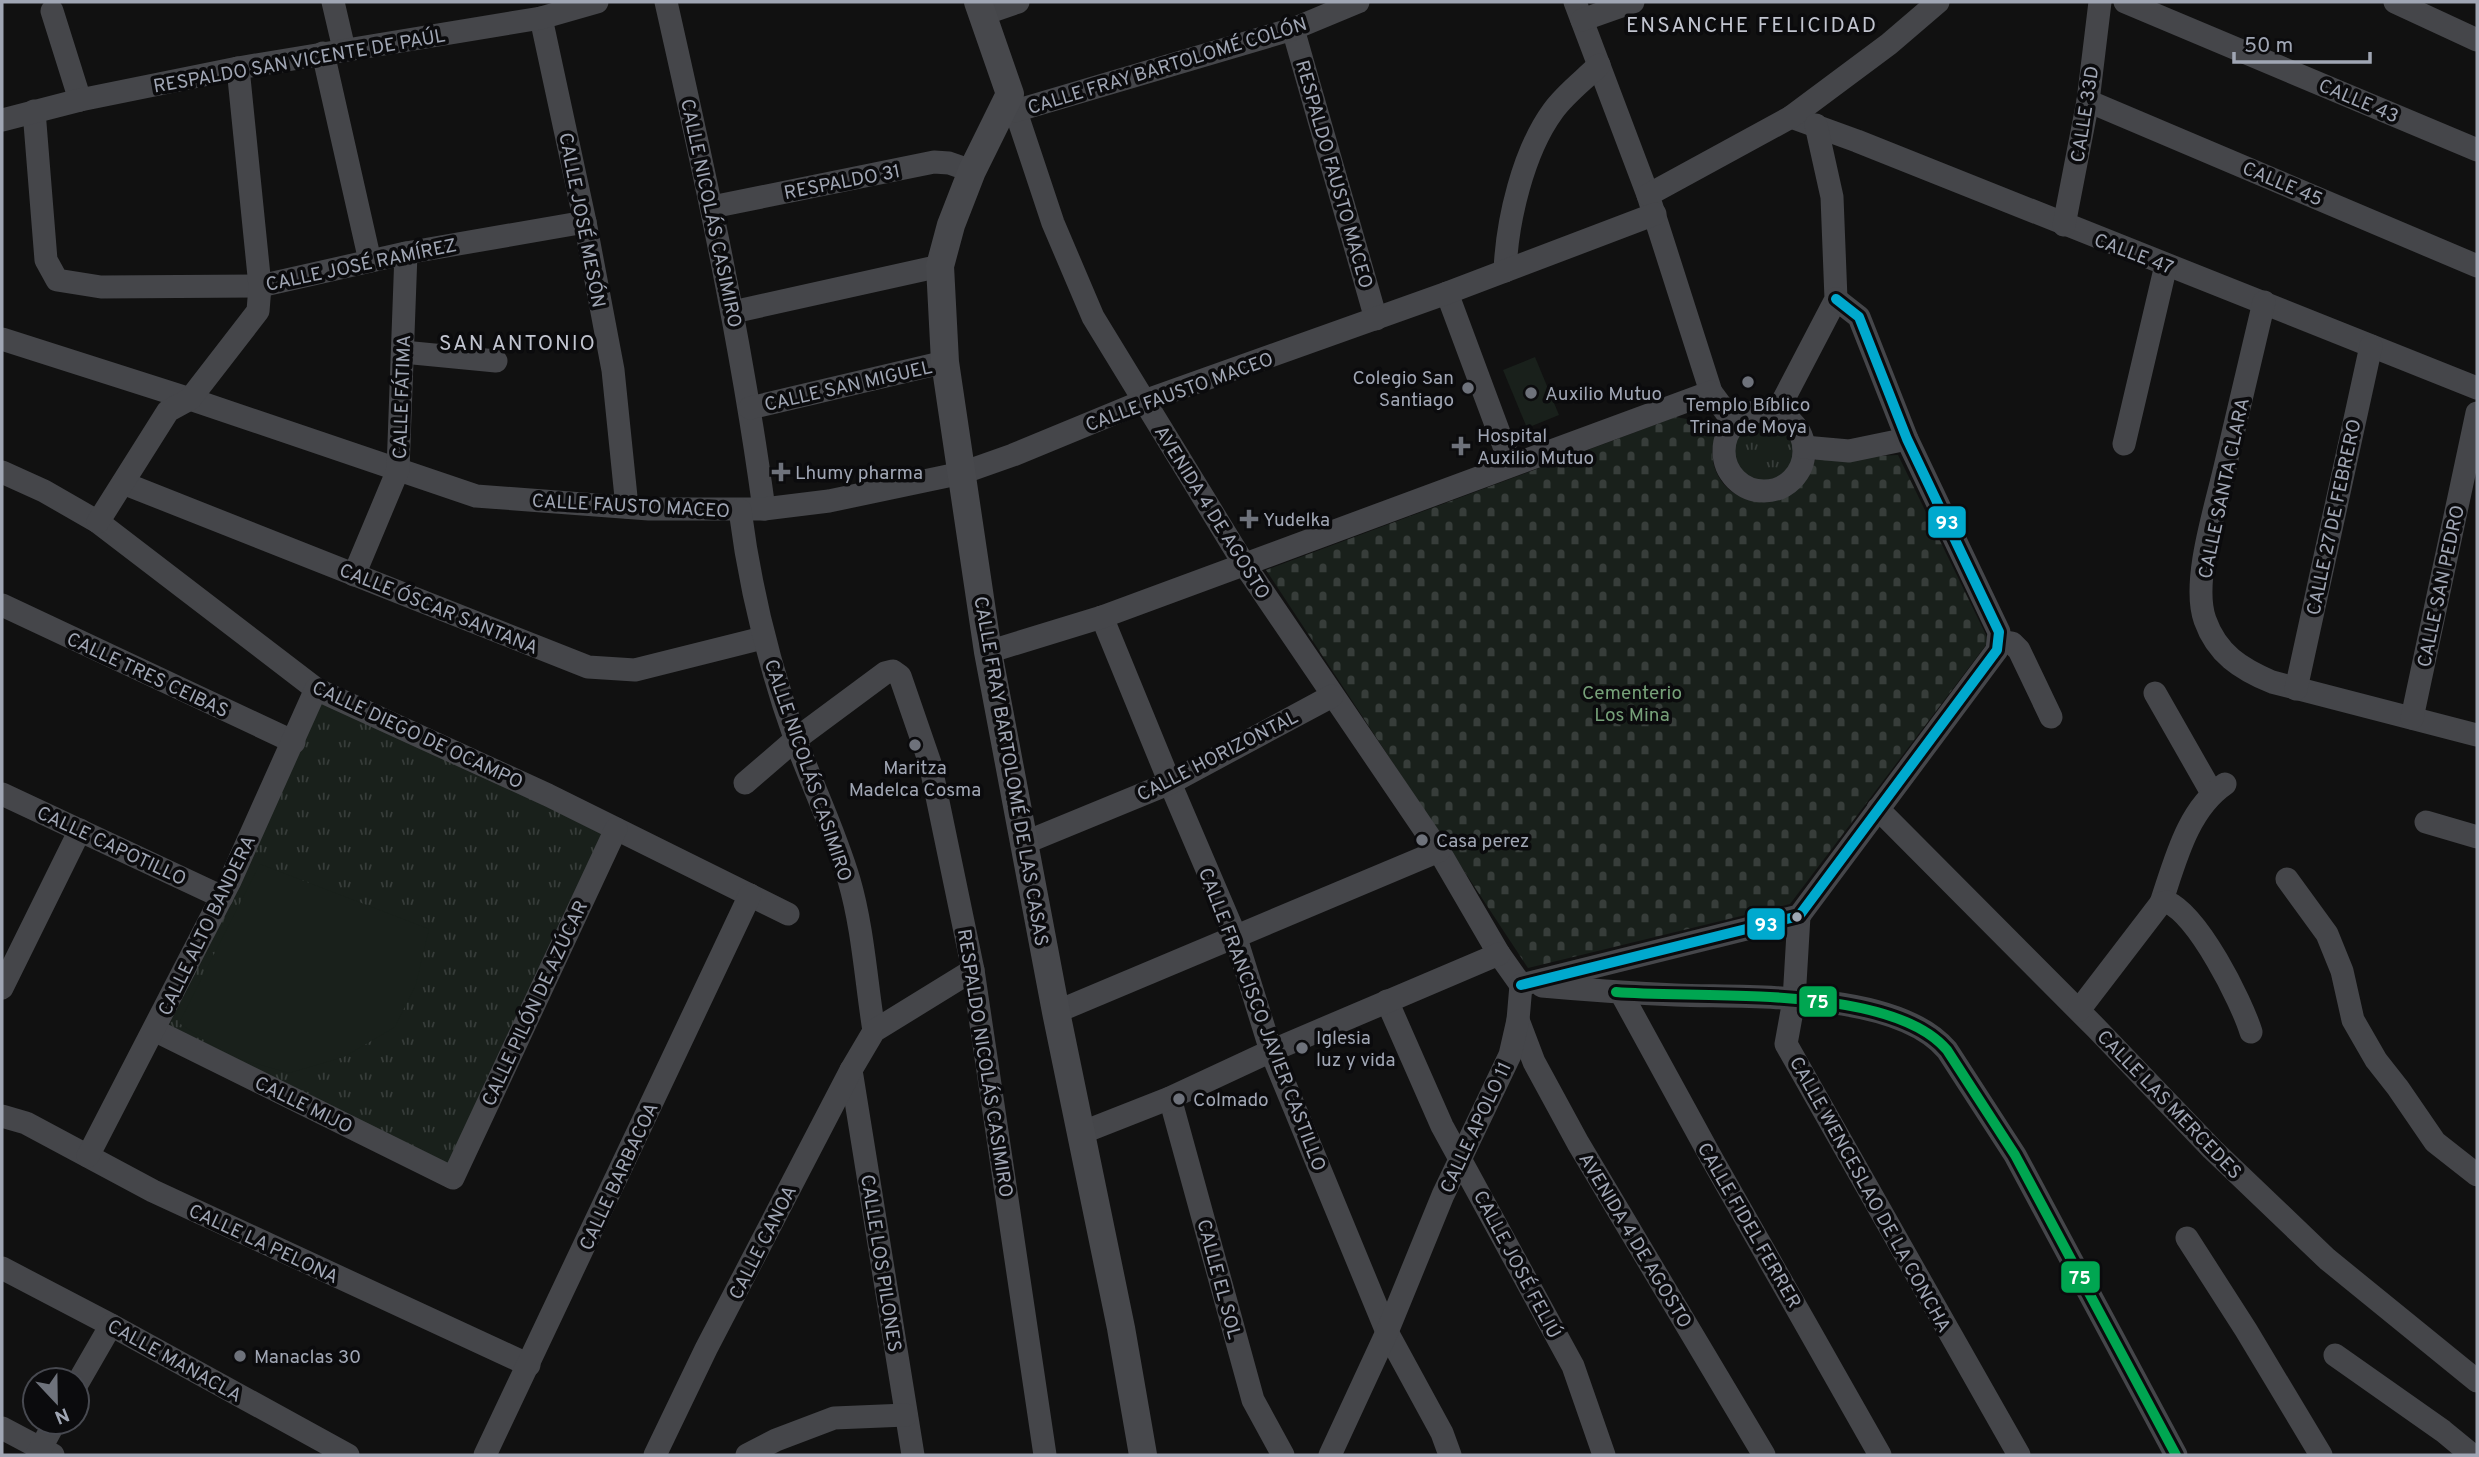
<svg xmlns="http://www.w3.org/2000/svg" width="2479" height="1457" font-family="Overpass,sans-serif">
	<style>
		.grass { fill: url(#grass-tufts) }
		.cemetery { fill: url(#cemetery-stones) }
		.garden { fill: #19201b }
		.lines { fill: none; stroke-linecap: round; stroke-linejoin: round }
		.minor { stroke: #45464a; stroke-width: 23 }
		.major { stroke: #47484c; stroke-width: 28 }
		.bus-1-casing { stroke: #0b0b0d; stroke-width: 16 }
		.bus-2-casing { stroke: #0b0b0d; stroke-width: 16 }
		.bus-1 { stroke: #00a9ce; stroke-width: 10 }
		.bus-2 { stroke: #00a651; stroke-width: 10 }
		.poi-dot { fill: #6e727b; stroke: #0b0b0d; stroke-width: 2.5 }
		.bus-dot { fill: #a0a6b4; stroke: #0b0b0d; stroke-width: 2.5 }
		.labels { text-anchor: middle; stroke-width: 7; stroke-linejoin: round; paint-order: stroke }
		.street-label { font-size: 19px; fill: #a0a6b4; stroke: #0b0b0d }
		.poi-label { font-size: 19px; fill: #a0a6b4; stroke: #0b0b0d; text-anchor: start }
		.park-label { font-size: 19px; fill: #76a179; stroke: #0b0b0d }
		.neighbourhood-label { font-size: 21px; letter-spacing: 2px; fill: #c2c5d0; stroke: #0b0b0d }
		.line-badge { stroke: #0b0b0d; stroke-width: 2.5 }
		.badge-label { font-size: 19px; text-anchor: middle; font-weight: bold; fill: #fff }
	</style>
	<defs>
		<pattern id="grass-tufts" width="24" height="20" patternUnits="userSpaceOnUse" patternTransform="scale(1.75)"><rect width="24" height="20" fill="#19201b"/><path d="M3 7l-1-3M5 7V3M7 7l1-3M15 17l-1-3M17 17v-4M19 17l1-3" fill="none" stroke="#373d3a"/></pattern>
		<pattern id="cemetery-stones" width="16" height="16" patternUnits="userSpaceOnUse" patternTransform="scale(1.75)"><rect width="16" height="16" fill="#19201b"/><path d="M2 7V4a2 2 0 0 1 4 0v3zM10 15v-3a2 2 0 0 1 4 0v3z" fill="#373d3a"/></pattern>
	</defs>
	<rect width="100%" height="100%" fill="#111"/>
	<g class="grass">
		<circle cx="1764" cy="451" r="35"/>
		<polygon points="317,698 607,835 448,1165 169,1025"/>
	</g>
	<path class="cemetery" d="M1676,417L1718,425C1716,432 1714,439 1713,446C1709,472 1727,497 1753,500C1762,501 1777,499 1785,495C1800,487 1807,473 1816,459L1898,455L1989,641L1790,904L1528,968L1266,570Z"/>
	<g class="garden">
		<polygon points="1535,357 1559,415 1527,428 1503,370"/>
		<polygon points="260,864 429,929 416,984 395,1027 344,1057 289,1073 229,1056 179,1023"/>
	</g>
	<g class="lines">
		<g class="minor">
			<polyline points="333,2 344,49"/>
			<path d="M666,2C704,170 741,338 764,509"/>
			<polyline points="1575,2 1648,195 1711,392 1734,423"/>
			<polyline points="2125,2 2477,150"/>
			<polyline points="2395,2 2477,40"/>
			<polyline points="52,11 80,100"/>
			<polyline points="983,14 1018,2"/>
			<polyline points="541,18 585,222 613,370 627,507"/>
			<polyline points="1582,20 1633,2"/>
			<polyline points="1293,29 1376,319"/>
			<polyline points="323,53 370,261"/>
			<polyline points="1010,94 1053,223 1093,317 1244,564 1439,851 1499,954 1521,985"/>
			<polyline points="2088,101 2477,266"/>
			<polyline points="34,111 46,260 57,280 101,287 260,286 406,253 585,222"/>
			<polyline points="1015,111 1293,29 1358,2"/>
			<polyline points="1791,117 1857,141 2477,388"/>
			<polyline points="2,120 80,100 238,68 541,18 597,2"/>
			<polyline points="1648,195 1791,117 1889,44 1938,2"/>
			<polyline points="712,207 934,162 949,163 972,171"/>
			<polyline points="2064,225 2088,101 2100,2"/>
			<path d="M1505,271C1507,221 1523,152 1553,111C1565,94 1584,80 1599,65"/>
			<polyline points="1447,293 1511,465"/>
			<path d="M2264,302C2251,356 2239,410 2226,463C2217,504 2191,581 2205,620C2217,654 2241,669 2272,682L2477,735"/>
			<polyline points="733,312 940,266"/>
			<polyline points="2,339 190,399 476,496 649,509 764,509 829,501 962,473 1013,455 1144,401 1447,293 1655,214"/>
			<polyline points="403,352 496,361"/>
			<polyline points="750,408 945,362"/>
			<circle cx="1764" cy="451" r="40"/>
			<polyline points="1777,412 1836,299 1832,197 1816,125"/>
			<polyline points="2124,444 2166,265"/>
			<polyline points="1804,447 1849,451 1907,439"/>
			<polyline points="2,472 44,491 98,522 316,689 548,795 788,914"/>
			<polyline points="123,483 588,667 635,670 763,638"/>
			<path d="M740,510C750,589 769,665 796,741C813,787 835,832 849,880C863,928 866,981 874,1031"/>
			<polyline points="98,522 168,411 190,399 258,311 260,286 238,68"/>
			<polyline points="354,575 398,470 406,253"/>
			<polyline points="2,605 294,742"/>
			<polyline points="1102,617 1170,783 1235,935 1271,1051 1387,1332 1442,1433 1450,1455"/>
			<polyline points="1999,641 2012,643 2019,650 2051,717"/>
			<polyline points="988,652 1102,617 1711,392"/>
			<polyline points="2296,689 2371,346"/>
			<polyline points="2155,693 2212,793"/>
			<polyline points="2412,718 2477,413"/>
			<polyline points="745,783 796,739 885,673 893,671 900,676 930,763 973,970 1045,1455"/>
			<polyline points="2,794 222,897"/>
			<polyline points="1878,809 2097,1029 2212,1149 2327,1259 2477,1381"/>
			<polyline points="2426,822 2477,837"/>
			<polyline points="1024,843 1170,783 1332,696"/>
			<polyline points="2287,879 2327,934 2342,971 2353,1020 2376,1060 2398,1088 2435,1142 2477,1175"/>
			<path d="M2161,903C2175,862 2187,810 2225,784"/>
			<polyline points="1799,916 1794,1000 1786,1044 2019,1455"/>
			<polyline points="1521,985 1799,916 1997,650 1999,632 1907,439 1859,317 1836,299"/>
			<path d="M1542,986C1586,990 1631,993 1676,995C1750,998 1896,990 1947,1050L2015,1155L2176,1455"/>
			<polyline points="2,988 80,830"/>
			<polyline points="1621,993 1712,1159 1880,1455"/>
			<polyline points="1387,1001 1442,1126 1573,1366 1604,1455"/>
			<path d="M2079,1010L2161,903L2167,902C2198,915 2241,1000 2251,1032"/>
			<polyline points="1056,1012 1439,851"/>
			<polyline points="1518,1020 1534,1062 1578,1143 1764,1455"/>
			<polyline points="154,1030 453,1178 616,829"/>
			<polyline points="851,1070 913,1455"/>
			<polyline points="1170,1098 1253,1400 1283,1455"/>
			<polyline points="2,1116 26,1123 153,1191 529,1365"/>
			<polyline points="1081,1133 1170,1098 1271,1051 1499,954"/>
			<polyline points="88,1156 230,881 316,689"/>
			<polyline points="2187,1238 2246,1330 2321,1455"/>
			<polyline points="2,1268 111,1325 348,1455"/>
			<polyline points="2335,1355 2443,1431 2472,1455"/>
			<polyline points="77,1384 111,1325"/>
			<polyline points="2,1428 53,1455"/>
			<polyline points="37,1455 55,1422"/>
			<polyline points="485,1455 750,895"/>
			<polyline points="655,1455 706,1349 851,1070 874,1031 973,970"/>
			<polyline points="747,1455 776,1440 834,1418 906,1415"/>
			<polyline points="1330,1455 1387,1332 1443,1195 1510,1055 1518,1020 1521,985"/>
		</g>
		<polyline class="major" points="978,2 1010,94 972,171 951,225 940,266 945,362 988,652 1056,1012 1121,1328 1143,1455"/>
		<defs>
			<polyline id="bus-1" points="1521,985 1799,916 1997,650 1999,632 1907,439 1859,317 1836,299"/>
			<path id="bus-2" d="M1616,992C1701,999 1890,983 1947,1050L2015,1155L2176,1455"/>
		</defs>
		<use href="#bus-1" class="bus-1-casing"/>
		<use href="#bus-2" class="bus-2-casing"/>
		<use href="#bus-1" class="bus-1"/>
		<use href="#bus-2" class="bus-2"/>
	</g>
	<g class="poi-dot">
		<circle cx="1748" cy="382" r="7"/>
		<circle cx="1468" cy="388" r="7"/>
		<circle cx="1531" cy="393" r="7"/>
		<path d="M1457.5 435.5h7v7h7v7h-7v7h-7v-7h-7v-7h7z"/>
		<path d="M777.5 461.5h7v7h7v7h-7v7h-7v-7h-7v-7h7z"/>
		<path d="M1245.5 508.5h7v7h7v7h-7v7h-7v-7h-7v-7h7z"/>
		<circle cx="915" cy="745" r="7"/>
		<circle cx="1422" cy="840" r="7"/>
		<circle cx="1302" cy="1048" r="7"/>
		<circle cx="1179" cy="1099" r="7"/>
		<circle cx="240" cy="1356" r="7"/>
	</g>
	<circle class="bus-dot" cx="1797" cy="917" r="6"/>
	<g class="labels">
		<g class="street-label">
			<text transform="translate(299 60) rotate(-10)" y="7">RESPALDO SAN VICENTE DE PAÚL</text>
			<text transform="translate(1167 65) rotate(-17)" y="7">CALLE FRAY BARTOLOMÉ COLÓN</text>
			<text transform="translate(2359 100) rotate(23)" y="7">CALLE 43</text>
			<text transform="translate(2084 114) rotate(-81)" y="7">CALLE 33D</text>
			<text transform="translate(1335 174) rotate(74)" y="7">RESPALDO FAUSTO MACEO</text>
			<text transform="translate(842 181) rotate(-11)" y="7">RESPALDO 31</text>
			<text transform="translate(2283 183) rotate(23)" y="7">CALLE 45</text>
			<text transform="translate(712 213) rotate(78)" y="7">CALLE NICOLÁS CASIMIRO</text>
			<text transform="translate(583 220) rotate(79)" y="7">CALLE JOSÉ MESÓN</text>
			<text transform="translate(2134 253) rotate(21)" y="7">CALLE 47</text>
			<text transform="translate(361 264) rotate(-12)" y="7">CALLE JOSÉ RAMÍREZ</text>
			<text transform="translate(848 385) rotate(-13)" y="7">CALLE SAN MIGUEL</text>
			<text transform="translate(1179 391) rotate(-20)" y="7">CALLE FAUSTO MACEO</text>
			<text transform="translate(401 397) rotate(-88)" y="7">CALLE FÁTIMA</text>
			<text transform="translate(2223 488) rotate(-78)" y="7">CALLE SANTA CLARA</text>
			<text transform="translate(631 505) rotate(3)" y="7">CALLE FAUSTO MACEO</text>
			<text transform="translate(1213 512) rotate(58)" y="7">AVENIDA 4 DE AGOSTO</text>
			<text transform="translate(2333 517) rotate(-78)" y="7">CALLE 27 DE FEBRERO</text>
			<text transform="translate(2440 586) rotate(-78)" y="7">CALLE SAN PEDRO</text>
			<text transform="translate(439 608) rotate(22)" y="7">CALLE ÓSCAR SANTANA</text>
			<text transform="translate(148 674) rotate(25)" y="7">CALLE TRES CEIBAS</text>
			<text transform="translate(418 734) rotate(25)" y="7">CALLE DIEGO DE OCAMPO</text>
			<text transform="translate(1217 755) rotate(-27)" y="7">CALLE HORIZONTAL</text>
			<text transform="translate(809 770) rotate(71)" y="7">CALLE NICOLÁS CASIMIRO</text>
			<text transform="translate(1012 771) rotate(80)" y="7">CALLE FRAY BARTOLOMÉ DE LAS CASAS</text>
			<text transform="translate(112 845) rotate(25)" y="7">CALLE CAPOTILLO</text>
			<text transform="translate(206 925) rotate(-64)" y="7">CALLE ALTO BANDERA</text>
			<text transform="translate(534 1003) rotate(-65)" y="7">CALLE PILÓN DE AZÚCAR</text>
			<text transform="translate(1263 1019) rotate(69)" y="7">CALLE FRANCISCO JAVIER CASTILLO</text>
			<text transform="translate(986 1063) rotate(81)" y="7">RESPALDO NICOLÁS CASIMIRO</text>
			<text transform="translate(304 1104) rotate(26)" y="7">CALLE MIJO</text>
			<text transform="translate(2170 1104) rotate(46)" y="7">CALLE LAS MERCEDES</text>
			<text transform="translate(1475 1127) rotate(-65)" y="7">CALLE APOLO 11</text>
			<text transform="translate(618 1176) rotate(-65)" y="7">CALLE BARBACOA</text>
			<text transform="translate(1871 1194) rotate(61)" y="7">CALLE WENCESLAO DE LA CONCHA</text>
			<text transform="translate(1750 1225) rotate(60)" y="7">CALLE FIDEL FERRER</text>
			<text transform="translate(1636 1240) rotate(59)" y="7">AVENIDA 4 DE AGOSTO</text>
			<text transform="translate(762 1242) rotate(-63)" y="7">CALLE CANOA</text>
			<text transform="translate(264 1243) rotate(25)" y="7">CALLE LA PELONA</text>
			<text transform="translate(882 1263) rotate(81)" y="7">CALLE LOS PILONES</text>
			<text transform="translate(1518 1264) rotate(62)" y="7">CALLE JOSÉ FELIÚ</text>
			<text transform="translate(1220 1279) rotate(75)" y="7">CALLE EL SOL</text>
			<text transform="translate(175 1360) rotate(29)" y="7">CALLE MANACLA</text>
		</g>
		<g class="poi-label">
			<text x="1454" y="384" text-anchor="end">Colegio San<tspan x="1454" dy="22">Santiago</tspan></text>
			<text x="1545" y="400">Auxilio Mutuo</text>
			<text x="1748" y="411" text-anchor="middle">Templo Bíblico<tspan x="1748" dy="22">Trina de Moya</tspan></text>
			<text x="1477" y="442">Hospital<tspan x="1477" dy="22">Auxilio Mutuo</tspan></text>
			<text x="795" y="479">Lhumy pharma</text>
			<text x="1263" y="526">Yudelka</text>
			<text x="915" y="774" text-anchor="middle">Maritza<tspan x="915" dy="22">Madelca Cosma</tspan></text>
			<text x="1436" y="847">Casa perez</text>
			<text x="1316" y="1044">Iglesia<tspan x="1316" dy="22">luz y vida</tspan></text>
			<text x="1193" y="1106">Colmado</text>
			<text x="254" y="1363">Manaclas 30</text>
		</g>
		<g class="park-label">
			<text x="1632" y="699">Cementerio<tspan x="1632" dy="22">Los Mina</tspan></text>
		</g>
		<g class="neighbourhood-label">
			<text x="1752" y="32">ENSANCHE FELICIDAD</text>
			<text x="518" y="350">SAN ANTONIO</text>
		</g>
	</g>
	<g class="line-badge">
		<rect x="1927" y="505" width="40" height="34" rx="7" fill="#00a9ce"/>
		<rect x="1746" y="907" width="40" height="34" rx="7" fill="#00a9ce"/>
		<rect x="1798" y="985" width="40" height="33" rx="7" fill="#00a651"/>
		<rect x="2060" y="1260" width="41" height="34" rx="7" fill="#00a651"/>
	</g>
	<g class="badge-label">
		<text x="1947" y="529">93</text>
		<text x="1766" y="931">93</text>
		<text x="1818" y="1008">75</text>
		<text x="2080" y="1284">75</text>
	</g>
	<rect width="2479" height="1457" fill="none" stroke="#a0a6b4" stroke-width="7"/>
	<g transform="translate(56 1401) rotate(158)"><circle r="33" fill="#0b0b0d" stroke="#474950" stroke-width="2"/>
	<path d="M0-5L12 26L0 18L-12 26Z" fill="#6e727b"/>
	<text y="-10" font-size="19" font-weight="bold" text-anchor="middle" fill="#a0a6b4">N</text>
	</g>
	<path d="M2234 52v10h136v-10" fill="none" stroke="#a0a6b4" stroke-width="3.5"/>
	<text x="2244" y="52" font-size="21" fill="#a0a6b4" stroke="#0b0b0d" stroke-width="5" paint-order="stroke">50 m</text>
</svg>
